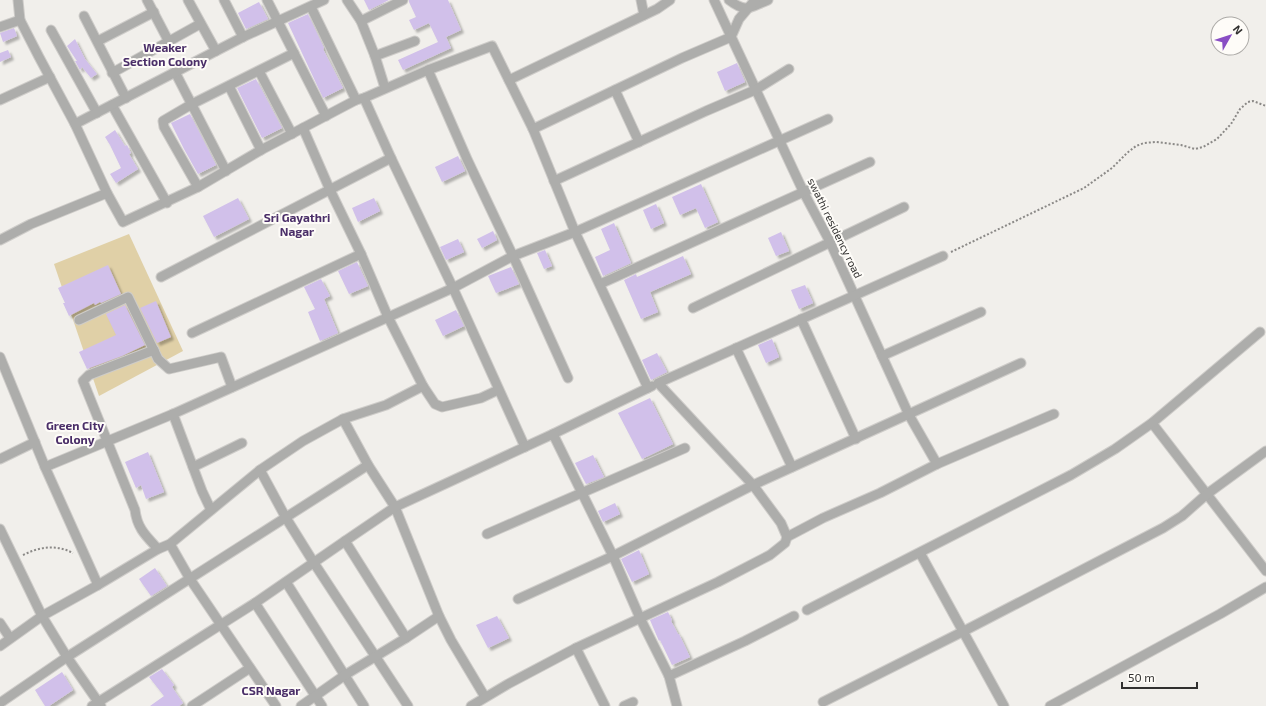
<svg xmlns="http://www.w3.org/2000/svg" width="1266" height="706" font-family="'Exo 2',sans-serif">
	<style>
		.green { fill: #e0d0a7 }
		.building { fill: #d1c0ea; filter: url(#shadow) }
		.lines { fill: none; stroke-linecap: round; stroke-linejoin: round }
		.minor-casing { stroke: #ceccc9; stroke-width: 11 }
		.path { stroke: #8b8987; stroke-width: 2; stroke-dasharray: 2 2; stroke-linecap: butt }
		.minor { stroke: #adadab; stroke-width: 9 }
		.labels { text-anchor: middle; stroke-width: 4; stroke-linejoin: round; paint-order: stroke }
		.street-label { font-size: 11px; fill: #302f2e; stroke: #fefcf8 }
		.neighbourhood-label { font-size: 12px; font-weight: bold; fill: #4a2e68; stroke: #fefcf8 }
	</style>
	<defs>
		<filter id="shadow"><feDropShadow dx="3" dy="3" stdDeviation="1" flood-color="#0004"/></filter>
	</defs>
	<rect width="100%" height="100%" fill="#f1efeb"/>
	<polygon class="green" points="129,234 183,351 99,396 54,264"/>
	<g class="building">
		<polygon points="364,0 389,0 369,10"/>
		<polygon points="409,0 448,0 461,30 446,37 451,48 403,70 398,60 438,42 429,23 414,30 409,20 416,17 409,2"/>
		<polygon points="259,2 268,19 246,29 238,13"/>
		<polygon points="308,14 324,48 323,49 343,88 323,98 288,23"/>
		<polygon points="14,28 17,36 3,42 0,33"/>
		<polygon points="75,39 85,59 97,74 91,78 82,67 80,70 75,61 77,61 67,46"/>
		<polygon points="8,50 11,57 0,62 0,53"/>
		<polygon points="737,63 745,82 725,91 717,72"/>
		<polygon points="256,79 282,128 262,138 237,88"/>
		<polygon points="190,114 216,165 198,174 184,149 171,123"/>
		<polygon points="115,130 125,146 127,145 131,153 129,154 138,169 116,183 110,174 121,168 110,145 105,137"/>
		<polygon points="458,156 465,171 442,182 435,167"/>
		<polygon points="701,184 718,222 705,228 696,208 680,215 672,197"/>
		<polygon points="238,198 249,219 214,237 203,216"/>
		<polygon points="374,198 380,211 358,222 352,208"/>
		<polygon points="656,204 664,223 651,229 643,210"/>
		<polygon points="614,223 631,263 603,276 595,257 610,250 601,229"/>
		<polygon points="493,231 497,240 482,248 477,239"/>
		<polygon points="781,232 789,251 776,256 768,238"/>
		<polygon points="458,239 464,252 446,260 440,247"/>
		<polygon points="545,250 552,266 544,269 537,253"/>
		<polygon points="683,256 691,274 650,292 658,312 641,319 624,280 636,274 637,277"/>
		<polygon points="357,262 368,286 349,294 338,271"/>
		<polygon points="108,265 121,294 101,303 100,302 95,305 94,303 69,316 63,303 65,303 58,288"/>
		<polygon points="511,267 519,284 496,293 488,276"/>
		<polygon points="321,279 330,296 324,299 338,333 320,341 308,312 315,309 304,287"/>
		<polygon points="805,285 813,303 799,309 791,290"/>
		<polygon points="156,301 171,337 157,343 140,308"/>
		<polygon points="125,305 145,345 122,356 87,369 79,352 116,335 106,314"/>
		<polygon points="456,310 464,326 443,336 435,320"/>
		<polygon points="772,339 779,357 766,363 758,345"/>
		<polygon points="657,353 667,372 651,380 642,360"/>
		<polygon points="650,398 673,444 642,459 618,413"/>
		<polygon points="148,452 164,492 146,499 141,485 136,488 125,462"/>
		<polygon points="593,455 604,477 586,484 575,463"/>
		<polygon points="615,503 620,514 603,522 598,511"/>
		<polygon points="639,550 649,574 632,582 621,559"/>
		<polygon points="155,568 167,586 151,596 139,579"/>
		<polygon points="668,612 672,620 671,621 678,634 679,634 690,657 672,665 660,640 659,641 650,620"/>
		<polygon points="497,616 509,638 488,648 476,625"/>
		<polygon points="162,669 174,685 172,687 183,703 179,706 150,706 164,696 149,677"/>
		<polygon points="62,672 73,690 49,706 45,706 35,690"/>
	</g>
	<g class="lines">
		<defs>
			<g id="minor">
				<polyline points="18,0 20,20 39,57 75,124 107,193 123,222 198,187 261,150 356,100 364,98 428,70 492,46 533,129 575,232 648,388"/>
				<polyline points="147,0 169,42"/>
				<polyline points="188,0 216,51"/>
				<polyline points="224,0 243,37"/>
				<polyline points="267,0 326,116"/>
				<polyline points="347,0 361,21"/>
				<polyline points="641,0 644,15"/>
				<polyline points="714,0 804,193 830,242 909,415 937,464"/>
				<path d="M729,0C747,14 750,7 768,0"/>
				<polyline points="311,7 356,100"/>
				<polyline points="84,16 126,98"/>
				<polyline points="0,27 20,20"/>
				<polyline points="51,30 97,113"/>
				<polyline points="98,41 154,12"/>
				<polyline points="375,56 415,41"/>
				<polyline points="259,71 292,134"/>
				<polyline points="175,72 226,171"/>
				<polyline points="112,73 200,24"/>
				<polyline points="509,80 657,9 670,0"/>
				<polyline points="229,86 261,150"/>
				<polyline points="385,88 375,56 361,21 403,0"/>
				<polyline points="615,90 639,142"/>
				<polyline points="364,98 391,158 453,288 525,447"/>
				<polyline points="0,100 50,77"/>
				<polyline points="112,105 167,203"/>
				<polyline points="75,124 243,37 324,0"/>
				<polyline points="533,129 682,58 731,37 739,19 755,0"/>
				<polyline points="554,181 706,111 755,90 789,69"/>
				<polyline points="198,187 164,127 163,121 192,104 294,53"/>
				<polyline points="0,240 31,224 107,193"/>
				<polyline points="161,277 391,158"/>
				<polyline points="600,284 870,162"/>
				<polyline points="693,308 904,207"/>
				<polyline points="801,319 856,439"/>
				<polyline points="79,320 128,297 158,359 169,369 221,357 232,387"/>
				<polyline points="192,333 361,254"/>
				<polyline points="736,348 792,467"/>
				<path d="M154,350L89,375L83,381L135,510C137,528 146,536 158,549"/>
				<polyline points="882,356 981,312"/>
				<polyline points="0,357 45,467 98,585"/>
				<polyline points="568,378 513,256 575,232 828,119"/>
				<polyline points="423,386 435,404 442,407 481,398 498,390"/>
				<polyline points="173,414 202,491 211,510"/>
				<polyline points="343,419 368,465 395,507 439,616 451,640 485,697"/>
				<polyline points="1152,423 1266,571"/>
				<polyline points="553,434 652,386"/>
				<polyline points="0,459 35,442"/>
				<polyline points="45,467 173,414 453,288 513,256 467,159 428,70"/>
				<polyline points="193,467 242,443"/>
				<polyline points="260,470 286,518 314,563 408,706"/>
				<polyline points="0,529 42,616 67,657 101,706"/>
				<polyline points="487,534 685,448"/>
				<polyline points="787,537 781,523 753,485 658,383 943,256"/>
				<polyline points="345,541 395,507 553,434 613,556 640,618 669,676 745,641 794,616"/>
				<polyline points="170,544 190,579 276,706"/>
				<polyline points="920,553 1004,706"/>
				<polyline points="286,582 364,706"/>
				<polyline points="518,599 613,556 753,485 1021,363"/>
				<polyline points="255,603 322,706"/>
				<polyline points="807,610 1071,475 1115,449 1152,423 1260,332"/>
				<polyline points="0,623 10,638"/>
				<polyline points="406,638 439,616"/>
				<polyline points="0,646 42,616 98,585 158,549 170,544 260,470 303,441 343,419 386,405 423,386 388,317 361,254 330,190 303,128"/>
				<polyline points="576,648 605,706"/>
				<polyline points="669,676 677,706"/>
				<polyline points="823,702 964,631 1163,528 1182,516 1207,494 1266,451"/>
				<polyline points="0,703 67,657 368,465"/>
				<polyline points="92,706 255,603 345,541 406,638 345,675 301,706"/>
				<polyline points="192,706 250,668"/>
				<polyline points="471,706 508,684 576,648 718,582 770,555 785,543 787,537 823,518 880,493 937,464 1054,414"/>
				<polyline points="624,706 633,702"/>
				<polyline points="1050,706 1220,614 1266,587"/>
			</g>
		</defs>
		<use href="#minor" class="minor-casing"/>
		<g class="path">
			<polyline points="951,252 1084,188 1112,168 1127,153 1136,146 1144,143 1156,142 1181,145 1195,149 1203,147 1217,139 1231,124 1240,109 1248,102 1253,101 1266,106"/>
			<path d="M23,555C39,547 56,544 73,553"/>
		</g>
		<use href="#minor" class="minor"/>
	</g>
	<g class="labels">
		<g class="street-label">
			<text transform="translate(835 228) rotate(64)" y="4">swathi residency road</text>
		</g>
		<g class="neighbourhood-label">
			<text x="165" y="52">Weaker<tspan x="165" dy="14">Section Colony</tspan></text>
			<text x="297" y="222">Sri Gayathri<tspan x="297" dy="14">Nagar</tspan></text>
			<text x="75" y="430">Green City<tspan x="75" dy="14">Colony</tspan></text>
			<text x="271" y="695">CSR Nagar</text>
		</g>
	</g>
	<g transform="translate(1230 36) rotate(51)"><circle r="19" fill="#fefcf8" stroke="#acaaa7"/>
	<path d="M0-3L7 15L0 10L-7 15Z" fill="#894ec4"/>
	<text y="-6" font-size="11" font-weight="bold" text-anchor="middle" fill="#302f2e">N</text>
	</g>
	<path d="M1122 682v6h75v-6" fill="none" stroke="#302f2e" stroke-width="2"/>
	<text x="1128" y="682" font-size="12" fill="#302f2e" stroke="#fefcf8" stroke-width="3" paint-order="stroke">50 m</text>
</svg>
